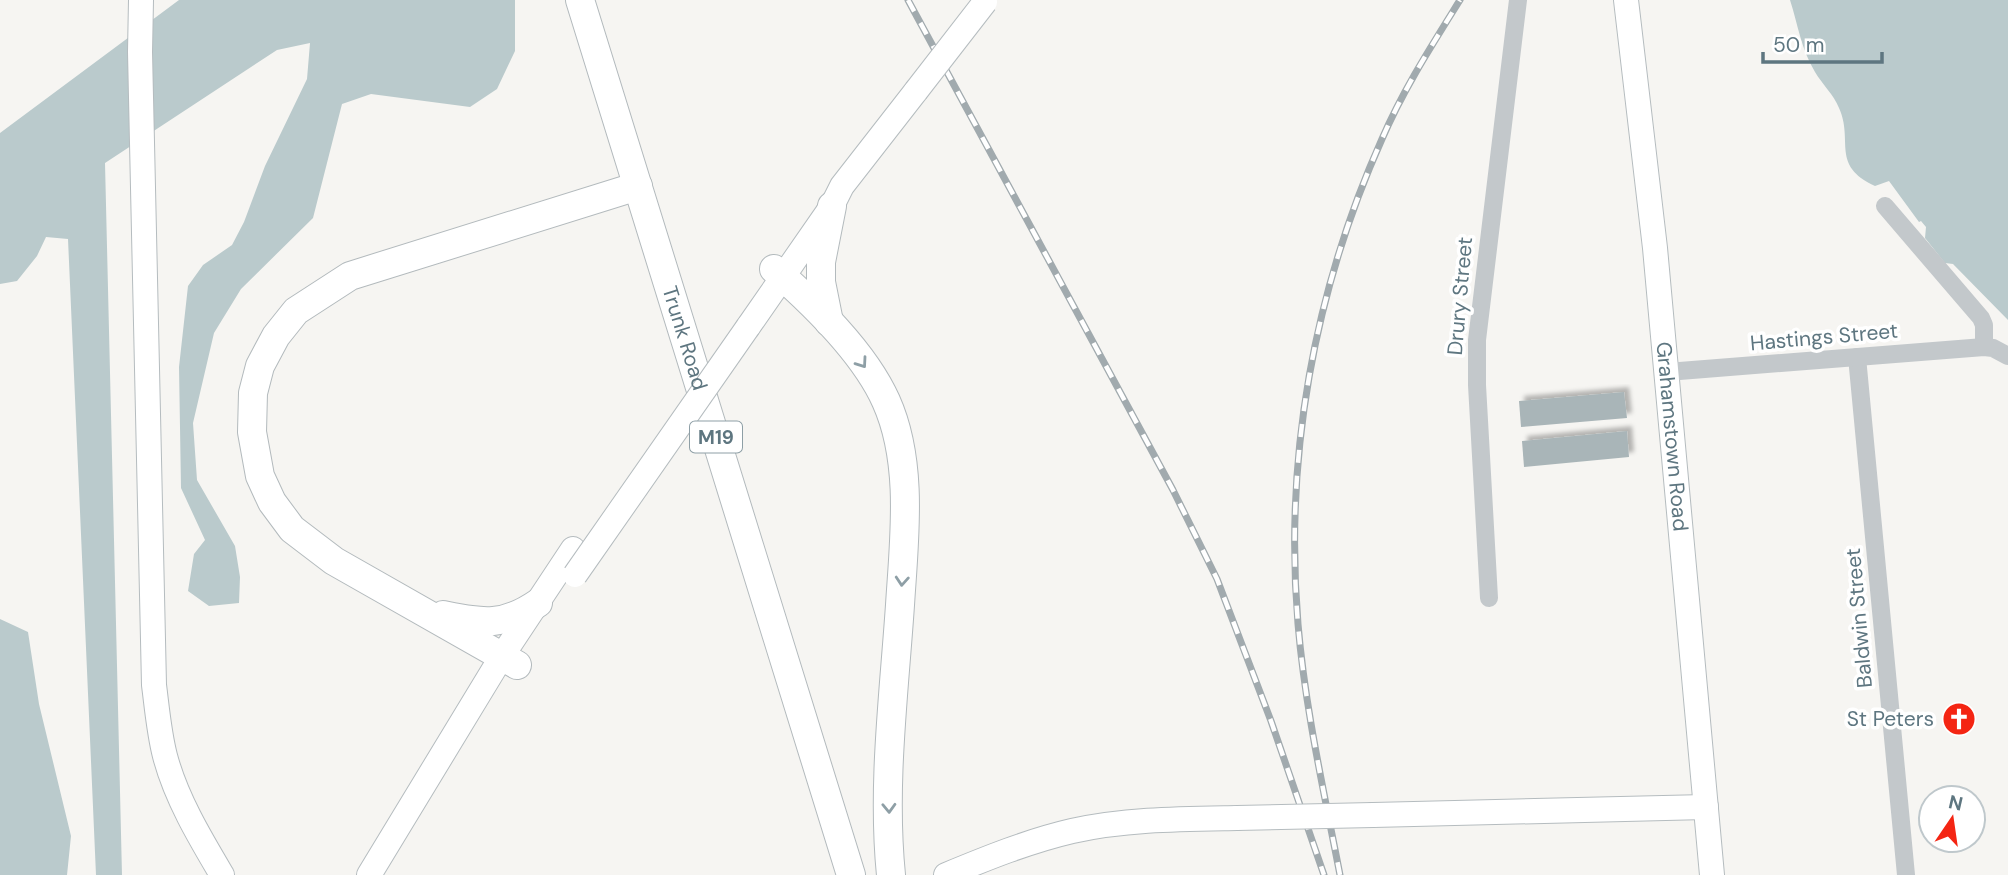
<svg xmlns="http://www.w3.org/2000/svg" width="2008" height="875" font-family="'DM Sans',sans-serif">
	<style>
		.water { fill: #bacacc }
		.building { fill: #a9b5b8; filter: url(#shadow) }
		.lines { fill: none; stroke-linecap: round; stroke-linejoin: round }
		.secondary-casing { stroke: #b5bcbf; stroke-width: 26 }
		.primary-casing { stroke: #b3babd; stroke-width: 30 }
		.street { stroke: #c3c8cb; stroke-width: 18 }
		.secondary { stroke: #fff; stroke-width: 24 }
		.primary { stroke: #fff; stroke-width: 28 }
		.rail-casing { stroke: #a1aaae; stroke-width: 7 }
		.rail { stroke: #fff; stroke-width: 4.5; stroke-dasharray: 13; stroke-linecap: butt }
		.secondary-bridge-casing { stroke: #b5bcbf; stroke-width: 26; stroke-linecap: butt }
		.secondary-bridge { stroke: #fff; stroke-width: 24 }
		.oneway { stroke: #8e9fa6 }
		.labels { text-anchor: middle; stroke-width: 7; stroke-linejoin: round; paint-order: stroke }
		.shield { fill: #fff; stroke: #8e9fa6; stroke-width: 2 }
		.shield-label { font-size: 19px; font-weight: bold; fill: #5e7680 }
		.street-label { font-size: 21px; fill: #5e7680; stroke: #fff }
		.poi-label { font-size: 21px; fill: #5e7680; stroke: #fff; text-anchor: end }
	</style>
	<defs>
		<filter id="shadow"><feDropShadow dx="5" dy="-5" stdDeviation="2" flood-color="#0004"/></filter>
	</defs>
	<rect width="100%" height="100%" fill="#f6f5f2"/>
	<g class="water">
		<polygon points="179,0 515,0 515,51 497,89 470,107 371,94 342,104 313,218 241,289 214,333 193,423 197,480 235,546 240,577 239,603 209,606 188,591 194,554 205,540 181,488 179,367 188,286 203,265 232,245 244,222 265,166 307,79 310,43 277,50 105,163 122,875 96,875 68,239 46,237 37,256 17,281 0,284 0,133"/>
		<path d="M1790,0H2008V320L1953,264L1945,263L1925,238L1926,227L1921,221L1919,222L1889,181L1875,186C1830,165 1854,141 1839,108C1834,95 1822,84 1815,72C1801,49 1798,25 1790,0Z"/>
		<polygon points="0,619 28,632 39,704 71,836 67,875 0,875"/>
	</g>
	<g class="building">
		<polygon points="1624,392 1627,418 1521,427 1519,401"/>
		<polygon points="1627,431 1629,457 1524,467 1522,441"/>
	</g>
	<g class="lines">
		<defs>
			<g id="secondary">
				<path d="M141,0L140,52L154,685C157,708 159,733 165,756C176,798 200,838 222,875"/>
				<path id="s1" d="M1626,0L1655,248L1712,875"/>
				<polyline points="748,327 832,206 842,186 916,91"/>
				<polyline points="1373,815 1706,807"/>
				<polyline points="369,875 502,656 573,549"/>
				<path d="M946,875C987,858 1029,841 1072,831C1126,819 1182,819 1237,818"/>
			</g>
			<g id="primary">
				<path id="s2" d="M580,0L851,875"/>
				<path d="M774,269C814,304 864,352 886,401C914,463 904,540 900,605C894,694 882,786 891,875"/>
				<polyline points="829,322 821,282 821,262 832,206"/>
				<path d="M443,615C484,623 503,627 538,603"/>
				<polyline points="517,665 334,561 292,529 272,502 260,476 252,432 253,393 260,366 276,336 296,311 350,276 638,186"/>
			</g>
		</defs>
		<use href="#secondary" class="secondary-casing"/>
		<use href="#primary" class="primary-casing"/>
		<g class="street">
			<polyline points="1885,206 1981,318 1984,325 1984,347"/>
			<polyline points="1857,357 1906,875"/>
			<polyline points="1667,372 1984,347 1993,348 2008,356"/>
			<polyline points="1489,598 1477,385 1477,340 1518,0"/>
		</g>
		<use href="#secondary" class="secondary"/>
		<use href="#primary" class="primary"/>
		<defs>
			<g id="rail">
				<polyline points="908,0 1173,490 1217,579 1271,721 1324,875"/>
				<path d="M1340,875C1324,792 1305,708 1298,624C1284,457 1314,291 1382,139C1403,90 1432,45 1460,0"/>
			</g>
		</defs>
		<use href="#rail" class="rail-casing"/>
		<use href="#rail" class="rail"/>
		<defs>
			<g id="secondary-bridge">
				<polyline points="916,91 985,2"/>
				<polyline points="575,575 748,327"/>
				<polyline points="1237,818 1373,815"/>
			</g>
		</defs>
		<use href="#secondary-bridge" class="secondary-bridge-casing"/>
		<use href="#secondary-bridge" class="secondary-bridge"/>
	</g>
	<defs><path id="oneway-chevron" d="M-2-3.5L2.5 0L-2 3.5" fill="none" stroke-width="1.6" stroke-linecap="round" stroke-linejoin="round" transform="scale(1.75)"/></defs>
	<g class="oneway">
		<use href="#oneway-chevron" transform="translate(862 363) rotate(55)"/>
		<use href="#oneway-chevron" transform="translate(902 581) rotate(94)"/>
		<use href="#oneway-chevron" transform="translate(889 808) rotate(88)"/>
	</g>
	<defs>
		<symbol id="church-disc" viewBox="-11 -11 22 22"><circle r="9.5" fill="#f42513" stroke="#fff"/><path d="M-1.2-6h2.4v3.5h3.3v2.4h-3.3V6h-2.4V-.1h-3.3v-2.4h3.3Z" fill="#fff"/></symbol>
	</defs>
	<g fill-rule="evenodd">
		<use href="#church-disc" x="1940" y="700" width="38" height="38"/>
	</g>
	<g class="labels">
		<rect class="shield" x="690" y="421.5" width="52" height="31" rx="5"/>
		<g class="shield-label">
			<text x="716" y="444">M19</text>
		</g>
		<g class="street-label">
			<text transform="translate(1460 296) rotate(-85)" y="7">Drury Street</text>
			<text dy="7" stroke="none"><textPath href="#s2" startOffset="354">Trunk Road</textPath></text>
			<text transform="translate(1824 337) rotate(-5)" y="7">Hastings Street</text>
			<text dy="7" stroke="none"><textPath href="#s1" startOffset="439">Grahamstown Road</textPath></text>
			<text transform="translate(1859 618) rotate(-95)" y="7">Baldwin Street</text>
		</g>
		<g class="poi-label">
			<text x="1934" y="726">St Peters</text>
		</g>
	</g>
	<g transform="translate(1952 819) rotate(13)"><circle r="33" fill="#ffffff" stroke="#bfc8cc" stroke-width="2"/>
	<path d="M0-5L12 26L0 18L-12 26Z" fill="#f42513"/>
	<text y="-10" font-size="19" font-weight="bold" text-anchor="middle" fill="#5e7680">N</text>
	</g>
	<path d="M1763 52v10h119v-10" fill="none" stroke="#5e7680" stroke-width="3.5"/>
	<text x="1773" y="52" font-size="21" fill="#5e7680" stroke="#ffffff" stroke-width="5" paint-order="stroke">50 m</text>
</svg>
